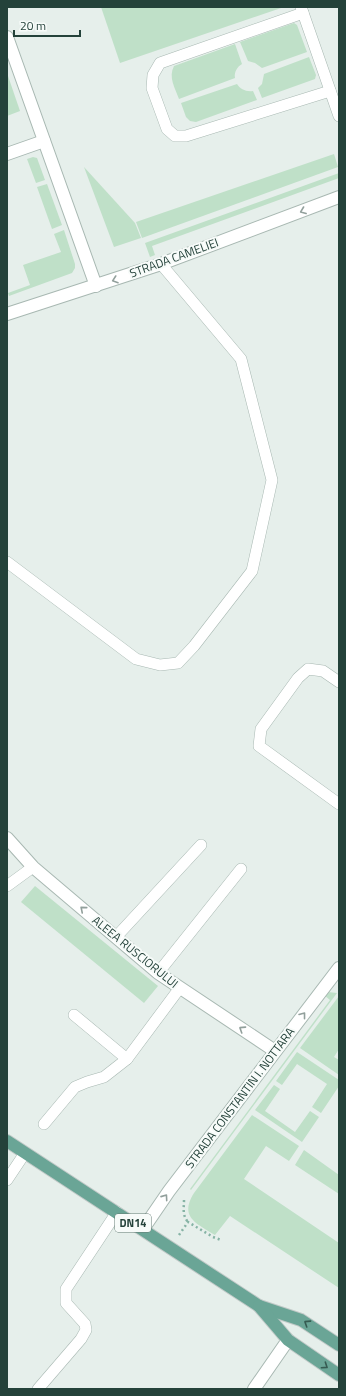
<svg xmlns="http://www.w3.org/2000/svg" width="346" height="1396" font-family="'Titillium Web',sans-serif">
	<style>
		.green { fill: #bfe0c8 }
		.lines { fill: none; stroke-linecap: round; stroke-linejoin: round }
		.service-casing { stroke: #a8b8b2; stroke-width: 12 }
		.minor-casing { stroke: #a8b8b2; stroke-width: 14 }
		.primary-casing { stroke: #c2cac8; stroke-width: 14 }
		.path { stroke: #86b3a5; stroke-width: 2.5; stroke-dasharray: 2 3; stroke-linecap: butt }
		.service { stroke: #fff; stroke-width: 11 }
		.minor { stroke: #fff; stroke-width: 12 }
		.primary { stroke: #6aa596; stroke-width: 12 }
		.oneway { stroke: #92a09c }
		.oneway2 { stroke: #365b51 }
		.labels { text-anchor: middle; stroke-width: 4; stroke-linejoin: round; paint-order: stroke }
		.shield { fill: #f7fbf9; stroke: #637a73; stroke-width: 1 }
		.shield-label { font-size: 11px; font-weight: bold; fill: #24423a }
		.street-label { font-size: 12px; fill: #24423a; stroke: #f7fbf9 }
	</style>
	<rect width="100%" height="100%" fill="#e6efeb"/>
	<g class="green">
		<polygon points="101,7 284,7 120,63"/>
		<polygon points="294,23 297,25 307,52 262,68 255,63 248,61 240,42"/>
		<path d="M235,44L242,64C237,67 234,72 235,78L179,99C175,88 168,77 174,66Z"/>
		<polygon points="309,57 316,75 315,79 262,98 258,88 262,84 264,74"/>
		<polygon points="7,73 20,111 7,116"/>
		<path d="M237,84C240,89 246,92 253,91L257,100L196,122L190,121L186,117L181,103Z"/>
		<polygon points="334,154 338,167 142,238 136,222"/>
		<polygon points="33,157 37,158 45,180 36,183 27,159"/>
		<polygon points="84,167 135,223 141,238 114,247"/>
		<polygon points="339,173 339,178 152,246 155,255 150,257 145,243"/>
		<polygon points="47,184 62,225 52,229 37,187"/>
		<polygon points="64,230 75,264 75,268 72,273 9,296 8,293 30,285 23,265 61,252 54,234"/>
		<polygon points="35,886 158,986 144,1003 21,902"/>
		<polygon points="328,992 337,993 191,1190 190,1189 330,1000 324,995"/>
		<polygon points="339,996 339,1049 334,1057 339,1060 339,1075 300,1048"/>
		<polygon points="297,1052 339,1080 339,1086 321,1113 312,1107 327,1084 297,1064 282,1085 276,1081"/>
		<polygon points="274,1085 280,1089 265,1111 295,1132 310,1111 319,1117 302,1142 255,1110"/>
		<path d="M252,1115L299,1146L289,1161L266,1146L244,1179L339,1243V1288L230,1216L215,1235C196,1223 179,1217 194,1193Z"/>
		<polygon points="304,1150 339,1175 339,1194 295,1165"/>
	</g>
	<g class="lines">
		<defs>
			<g id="service">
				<polyline points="301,7 339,116"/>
				<polyline points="303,13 160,63 153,75 152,88 167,129 175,136 186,136 330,91"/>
				<polyline points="7,562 136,659 160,665 178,663 194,646 252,571 272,480 241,359 161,264"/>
				<polyline points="339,682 323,671 308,669 298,678 261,729 259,746 339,804"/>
				<polyline points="7,886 33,867"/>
				<polyline points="116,937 201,845"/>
				<polyline points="158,973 241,869"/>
				<polyline points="74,1015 127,1059"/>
				<polyline points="44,1124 75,1087 87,1082 104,1077 127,1059 179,989"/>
				<polyline points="7,1180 25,1153"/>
				<polyline points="38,1389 81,1339 86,1330 85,1324 66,1303 66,1289 117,1212"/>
			</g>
			<g id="minor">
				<polyline points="7,37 96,286"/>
				<polyline points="7,154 44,141"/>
				<polyline points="7,314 161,264 339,197"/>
				<polyline points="7,838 33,867 158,973 275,1051"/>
				<polyline points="143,1229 169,1191 339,968"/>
				<polyline points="254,1389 288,1340"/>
			</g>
			<g id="primary">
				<polyline points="7,1141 259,1306 301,1320 339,1345"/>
				<polyline points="259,1306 288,1340 339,1375"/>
			</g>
		</defs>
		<use href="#service" class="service-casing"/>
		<use href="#minor" class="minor-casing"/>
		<use href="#primary" class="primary-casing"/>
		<g class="path">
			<path d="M184,1200C184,1208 182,1215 188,1222"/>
			<polyline points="179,1235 188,1222 213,1237 221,1240"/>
		</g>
		<use href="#service" class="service"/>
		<use href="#minor" class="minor"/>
		<use href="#primary" class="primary"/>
	</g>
	<defs><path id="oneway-chevron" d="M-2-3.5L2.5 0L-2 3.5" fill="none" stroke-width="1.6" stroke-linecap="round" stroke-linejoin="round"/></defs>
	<g class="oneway">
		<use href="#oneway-chevron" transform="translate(303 211) rotate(159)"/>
		<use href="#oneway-chevron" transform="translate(115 280) rotate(161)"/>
		<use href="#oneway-chevron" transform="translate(83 909) rotate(-140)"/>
		<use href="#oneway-chevron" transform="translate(303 1015) rotate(-52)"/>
		<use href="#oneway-chevron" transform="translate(242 1029) rotate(-147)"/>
		<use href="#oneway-chevron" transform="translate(165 1197) rotate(-55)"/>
	</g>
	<g class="oneway2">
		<use href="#oneway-chevron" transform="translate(307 1323) rotate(-147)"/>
		<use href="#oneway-chevron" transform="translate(325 1366) rotate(34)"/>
	</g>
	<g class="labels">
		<rect class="shield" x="115" y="1214" width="36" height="18" rx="3"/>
		<g class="shield-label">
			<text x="133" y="1227">DN14</text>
		</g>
		<g class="street-label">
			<text transform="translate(174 258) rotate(-20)" y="4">STRADA CAMELIEI</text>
			<text transform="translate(135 952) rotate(39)" y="4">ALEEA RUSCIORULUI</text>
			<text transform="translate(240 1098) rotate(-53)" y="4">STRADA CONSTANTIN I. NOTTARA</text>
		</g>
	</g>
	<rect width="346" height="1396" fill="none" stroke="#24423a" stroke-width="16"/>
	<path d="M14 30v6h66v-6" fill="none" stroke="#24423a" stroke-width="2"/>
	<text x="20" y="30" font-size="12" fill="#24423a" stroke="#f7fbf9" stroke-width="3" paint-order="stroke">20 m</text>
</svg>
